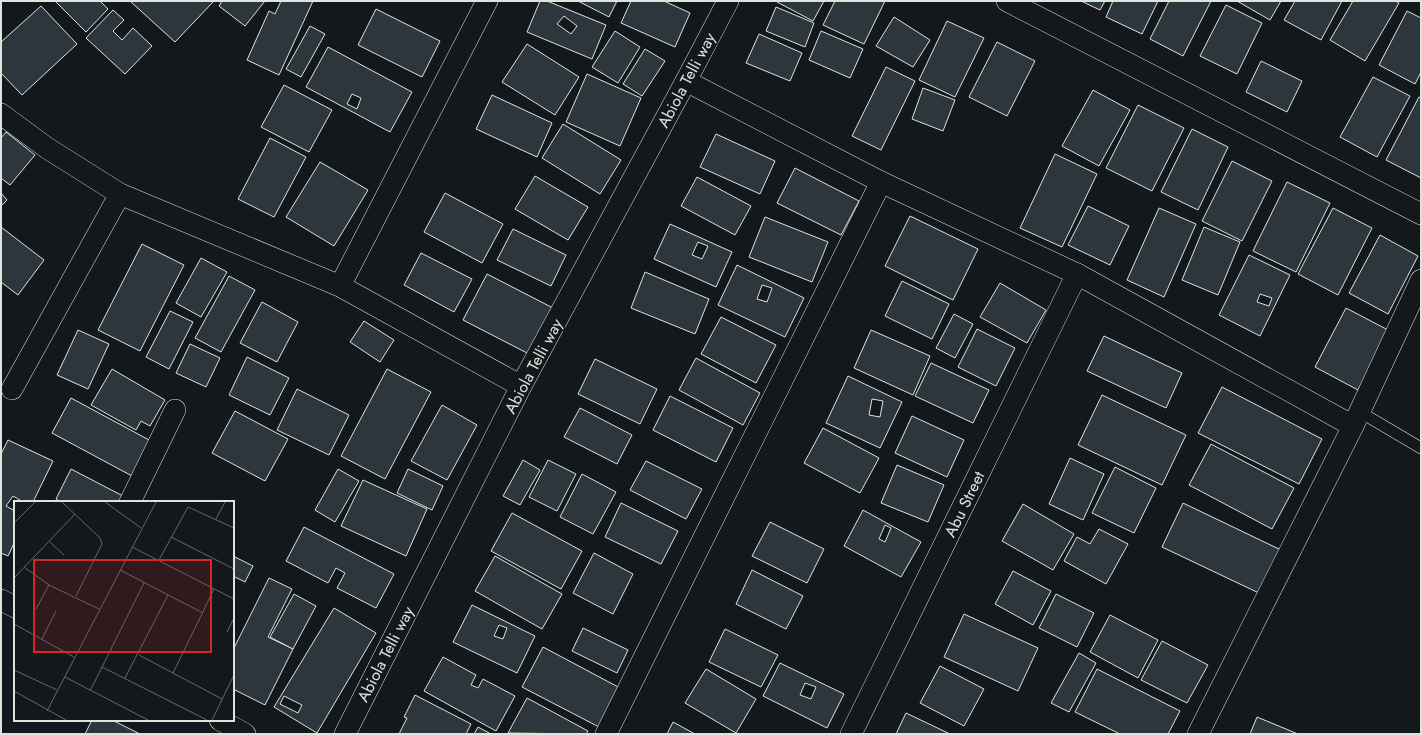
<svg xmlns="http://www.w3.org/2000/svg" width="1422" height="735" font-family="Jost,sans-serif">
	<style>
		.building { fill: #2c363c; stroke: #d8e6dc; fill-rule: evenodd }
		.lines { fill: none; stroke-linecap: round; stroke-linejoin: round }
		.service-casing { stroke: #d8e6dc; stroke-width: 12 }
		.minor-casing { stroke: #d8e6dc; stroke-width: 22 }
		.service { stroke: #14181c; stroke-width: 11 }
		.minor { stroke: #14181c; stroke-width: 21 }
		.labels { text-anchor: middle; stroke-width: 3; stroke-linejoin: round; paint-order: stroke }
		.street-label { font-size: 16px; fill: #d8e6dc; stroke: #14181c }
		.inset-road { fill: none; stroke: #626a69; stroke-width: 1 }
		.view { fill: #d62828; fill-opacity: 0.15; stroke: #d62828; stroke-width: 2 }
		.inset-edge { fill: none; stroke: #d8e6dc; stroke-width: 2 }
	</style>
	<rect width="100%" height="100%" fill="#14181c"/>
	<g class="building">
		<polygon points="55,1 100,1 108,9 86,32"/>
		<polygon points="130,1 214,1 175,42"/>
		<polygon points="222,1 265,1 245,26 219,6"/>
		<polygon points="281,1 313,1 279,75 247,60 269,11 275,14"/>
		<path d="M540,1H547L606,25L592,59L527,32ZM564,16L577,26L571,34L557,24Z"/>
		<polygon points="578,1 617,1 609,17"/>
		<polygon points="631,1 664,1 690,13 675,47 621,23"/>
		<polygon points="778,1 824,1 813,21 777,2"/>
		<polygon points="835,1 885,1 864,44 823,25"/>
		<polygon points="1081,1 1105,1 1100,10"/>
		<polygon points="1113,1 1158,1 1142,34 1106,17"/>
		<polygon points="1169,1 1211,1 1183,56 1150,39"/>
		<polygon points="1237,1 1281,1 1270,20"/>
		<polygon points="1295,1 1342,1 1321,40 1284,20"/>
		<polygon points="1353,1 1395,1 1399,3 1365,61 1330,40"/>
		<polygon points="1226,5 1262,23 1237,74 1200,56"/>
		<polygon points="41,6 77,44 22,95 1,73 1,42"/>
		<polygon points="776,7 814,23 805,47 766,31"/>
		<polygon points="376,9 440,41 422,77 358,45"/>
		<polygon points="113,10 124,20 113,31 122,40 133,28 152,46 125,74 86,38"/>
		<polygon points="1407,11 1421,18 1421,72 1415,84 1379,65"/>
		<polygon points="894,17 930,40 913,67 876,46"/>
		<polygon points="947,21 984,38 955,97 919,80"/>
		<polygon points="310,26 325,34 301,77 286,69"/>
		<polygon points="615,31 640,47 618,83 592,67"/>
		<polygon points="821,31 863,49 850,78 809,60"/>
		<polygon points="759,34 802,53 790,81 746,63"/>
		<polygon points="997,42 1035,61 1007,116 969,97"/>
		<polygon points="527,44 579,77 555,115 502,82"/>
		<path d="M328,47L412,92L390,132L306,87ZM352,94L361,98L357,109L347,104Z"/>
		<polygon points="645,49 665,61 642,96 623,84"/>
		<polygon points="1261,61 1302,81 1287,112 1246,92"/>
		<polygon points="886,67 915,81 881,150 852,136"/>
		<polygon points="587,74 641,98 620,146 566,122"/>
		<polygon points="1373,77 1410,96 1377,157 1340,137"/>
		<polygon points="284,85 332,110 309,152 261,127"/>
		<polygon points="923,88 955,100 943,131 912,119"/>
		<polygon points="1093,90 1130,110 1099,166 1062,146"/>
		<polygon points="492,95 552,123 537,157 476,129"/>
		<polygon points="1419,97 1421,98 1421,178 1386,160"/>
		<polygon points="1138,105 1184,128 1152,191 1106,168"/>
		<polygon points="563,124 621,160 600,194 542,158"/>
		<polygon points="1192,129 1228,147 1198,210 1161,192"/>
		<polygon points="6,132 35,155 10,185 1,178 1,138"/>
		<polygon points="716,134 775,161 760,194 700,167"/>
		<polygon points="270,138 306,157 274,217 238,199"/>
		<polygon points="1055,154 1097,174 1062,247 1020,228"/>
		<polygon points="1232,161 1272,181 1242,241 1202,221"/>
		<polygon points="320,162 368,190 334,246 286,217"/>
		<polygon points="795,168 859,201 841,235 777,203"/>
		<polygon points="535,176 588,207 568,240 515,209"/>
		<polygon points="697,177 751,206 735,235 681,206"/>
		<polygon points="1287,182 1330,203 1296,272 1253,251"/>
		<polygon points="1,193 7,200 1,206"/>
		<polygon points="445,193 503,224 482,263 424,232"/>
		<polygon points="1088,206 1129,226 1110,265 1068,245"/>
		<polygon points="1159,208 1196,224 1164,297 1127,280"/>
		<polygon points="1333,208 1372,228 1338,295 1298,274"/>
		<polygon points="910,216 978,249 953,300 885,266"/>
		<polygon points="765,217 828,242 812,282 749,257"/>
		<path d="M670,224L732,252L716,287L654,259ZM698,242L708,246L702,259L692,255Z"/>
		<polygon points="1,227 44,260 18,295 1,282"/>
		<polygon points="1204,227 1240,242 1218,295 1182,280"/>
		<polygon points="513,229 566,255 551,286 497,260"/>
		<polygon points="1380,235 1418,256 1388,314 1349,293"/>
		<polygon points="142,244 184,265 140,351 98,330"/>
		<polygon points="421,253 472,279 454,312 404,285"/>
		<path d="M1249,255L1290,275L1260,336L1219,315ZM1260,294L1272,298L1269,306L1257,302Z"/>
		<polygon points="201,258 227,272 201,317 176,303"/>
		<path d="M737,265L804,298L785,337L718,305ZM762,285L772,288L767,302L757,299Z"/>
		<polygon points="645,272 709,299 695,334 631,308"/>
		<polygon points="487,274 553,308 529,354 463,320"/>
		<polygon points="229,276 255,290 221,352 195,338"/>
		<polygon points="902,281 949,304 932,339 885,316"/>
		<polygon points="1000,283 1046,310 1027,343 980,317"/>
		<polygon points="262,302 298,322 277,362 240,343"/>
		<polygon points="1346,308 1390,331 1358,390 1315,367"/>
		<polygon points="170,311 193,322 169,369 146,357"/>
		<polygon points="954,314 973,324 955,358 936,348"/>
		<polygon points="721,317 776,345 756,383 701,354"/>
		<polygon points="364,321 394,340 380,362 350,342"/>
		<polygon points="977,329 1015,348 996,386 958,367"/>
		<polygon points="78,330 109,344 88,389 57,375"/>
		<polygon points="871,330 930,356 913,395 854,368"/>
		<polygon points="1104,336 1182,373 1166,408 1087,371"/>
		<polygon points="190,344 220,358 206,387 176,373"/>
		<polygon points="247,357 289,378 270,415 229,395"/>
		<polygon points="696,358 760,393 743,425 679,390"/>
		<polygon points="595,359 657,389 640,424 578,394"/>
		<polygon points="931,363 989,390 973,423 915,396"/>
		<polygon points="112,369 165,400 150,426 141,421 136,430 91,405"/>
		<polygon points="387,369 431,392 385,479 341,456"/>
		<path d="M848,376L902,402L880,448L826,423ZM872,399L883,401L880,417L869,415Z"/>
		<polygon points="1222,387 1322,439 1299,484 1198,433"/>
		<polygon points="297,389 349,415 329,455 277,430"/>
		<polygon points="1102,395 1186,435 1162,485 1078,445"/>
		<polygon points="670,396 733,428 716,462 653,430"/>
		<polygon points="71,398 151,441 132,476 52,433"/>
		<polygon points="442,405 477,425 447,480 411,461"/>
		<polygon points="580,408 632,435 617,464 564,437"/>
		<polygon points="235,411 288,439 265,481 212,453"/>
		<polygon points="912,416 964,440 947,477 895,453"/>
		<polygon points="823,428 879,458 860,493 804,463"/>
		<polygon points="8,440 53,461 33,502 23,502 13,496 6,506 15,511 15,541 8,556 1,553 1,454"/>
		<polygon points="1211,444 1294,488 1272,529 1189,485"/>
		<polygon points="1070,458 1104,474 1083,520 1049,504"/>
		<polygon points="523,460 540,470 520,505 503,496"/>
		<polygon points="548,460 576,474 557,511 529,497"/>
		<polygon points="646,461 702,489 686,519 630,490"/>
		<polygon points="897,465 944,485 928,522 881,503"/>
		<polygon points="1115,467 1156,488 1134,533 1092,513"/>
		<polygon points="71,469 123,496 120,502 61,502 56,499"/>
		<polygon points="338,469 359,481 335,522 315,510"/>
		<polygon points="408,469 443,486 432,510 397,493"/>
		<polygon points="582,474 616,492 593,534 560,517"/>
		<polygon points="363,480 427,509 406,556 341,526"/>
		<polygon points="621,503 678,531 661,564 605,537"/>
		<polygon points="1183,503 1283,551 1261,594 1162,547"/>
		<polygon points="1023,504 1074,534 1053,570 1002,541"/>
		<path d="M863,510L921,542L901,577L844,546ZM885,525L891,528L885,542L879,539Z"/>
		<polygon points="512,513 582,551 561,589 491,551"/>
		<polygon points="770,522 824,549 807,583 752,556"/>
		<polygon points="304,527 394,574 376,608 337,588 345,573 336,568 328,583 286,561"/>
		<polygon points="1099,529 1128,544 1106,584 1064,561 1077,537 1090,544"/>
		<polygon points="594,553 633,574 613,614 573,593"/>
		<polygon points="233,556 253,566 245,582 233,576"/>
		<polygon points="495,556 562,594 542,629 475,591"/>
		<polygon points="752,570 803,596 786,629 736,604"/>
		<polygon points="1013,571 1051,591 1033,625 995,604"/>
		<polygon points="269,578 292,589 268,637 293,649 265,705 233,689 233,650"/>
		<polygon points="294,594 316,606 293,649 270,637"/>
		<polygon points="1056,594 1094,613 1077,647 1039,628"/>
		<path d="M472,605L535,636L517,673L453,642ZM499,625L507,628L503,639L494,636Z"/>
		<path d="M334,608L376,633L317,733L274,707ZM284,696L302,705L298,713L280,704Z"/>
		<polygon points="964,614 1038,648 1018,691 944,657"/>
		<polygon points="1110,615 1158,640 1138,678 1090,652"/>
		<polygon points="583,628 628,650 617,673 572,651"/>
		<polygon points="725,629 778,655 761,687 709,662"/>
		<polygon points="1162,641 1208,665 1187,703 1141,680"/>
		<polygon points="543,647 620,688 599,727 522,687"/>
		<polygon points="1079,653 1096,663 1069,712 1051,703"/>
		<polygon points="443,657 476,675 471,685 478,688 483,679 515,696 496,731 424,691"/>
		<path d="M780,663L844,694L827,728L763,696ZM805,683L816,687L811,699L800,695Z"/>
		<polygon points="940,666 984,689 964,726 920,703"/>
		<polygon points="706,669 756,699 736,733 685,703"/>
		<polygon points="1097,669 1180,711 1168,734 1120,734 1075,712"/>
		<polygon points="415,695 471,724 466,734 399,734 407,718 404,717"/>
		<polygon points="527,698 588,731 586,734 508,733"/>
		<polygon points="906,713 950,734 896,734"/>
		<polygon points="1257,717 1298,734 1250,734"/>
		<polygon points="92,720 112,720 140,734 85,734"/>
		<polygon points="673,722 695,734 667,734"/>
		<polygon points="478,727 491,734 474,734"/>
	</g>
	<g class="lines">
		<defs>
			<polyline id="service" points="1360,412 1421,448"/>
			<g id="minor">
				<polyline points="1007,1 1421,214"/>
				<polyline points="686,81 881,182 1077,274 1353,426"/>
				<polyline points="1,114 47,148 120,194 340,286 521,386"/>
				<polyline points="340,286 487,1"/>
				<polyline points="12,389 120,194"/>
				<polyline points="130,502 175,410"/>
				<polyline points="1,600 15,607"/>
				<polyline points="220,720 245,734"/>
				<polyline points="345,734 521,386 686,81 728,1"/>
				<polyline points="606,734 881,182"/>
				<polyline points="851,734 1077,274"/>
				<polyline points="1198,734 1353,426 1421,280"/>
			</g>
		</defs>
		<use href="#service" class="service-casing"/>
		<use href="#minor" class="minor-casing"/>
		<use href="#service" class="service"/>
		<use href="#minor" class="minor"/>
	</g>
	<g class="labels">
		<g class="street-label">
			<text transform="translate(686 80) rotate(-62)" y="6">Abiola Telli way</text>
			<text transform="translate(533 366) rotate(-62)" y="6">Abiola Telli way</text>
			<text transform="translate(964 504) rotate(-64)" y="6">Abu Street</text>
			<text transform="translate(385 654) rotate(-63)" y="6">Abiola Telli way</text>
		</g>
	</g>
	<g transform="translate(14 501)">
		<rect width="220" height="220" fill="#14181c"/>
		<path class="inset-road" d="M48,1L86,37L88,43L62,95M91,1L127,27M202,18L211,1M0,22L21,1M157,36L220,68M36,41L50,54M118,46L220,98M145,59L174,6L220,27M10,66L35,84L85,108M106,69L189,112M0,77L61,13M22,108L35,84M0,123L60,156M213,131L220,117M28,138L42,110M125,154L208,198M88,166L193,219M0,169L43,189M159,172L200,88M51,176L134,219M111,177L154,94M0,190L52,219M76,190L130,82M33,210L142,1M198,219L220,174"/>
		<path class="view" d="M20,59H197V151H20Z"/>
		<rect width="220" height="220" class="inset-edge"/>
	</g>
	<rect width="1422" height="735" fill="none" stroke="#d8e6dc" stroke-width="4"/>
</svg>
